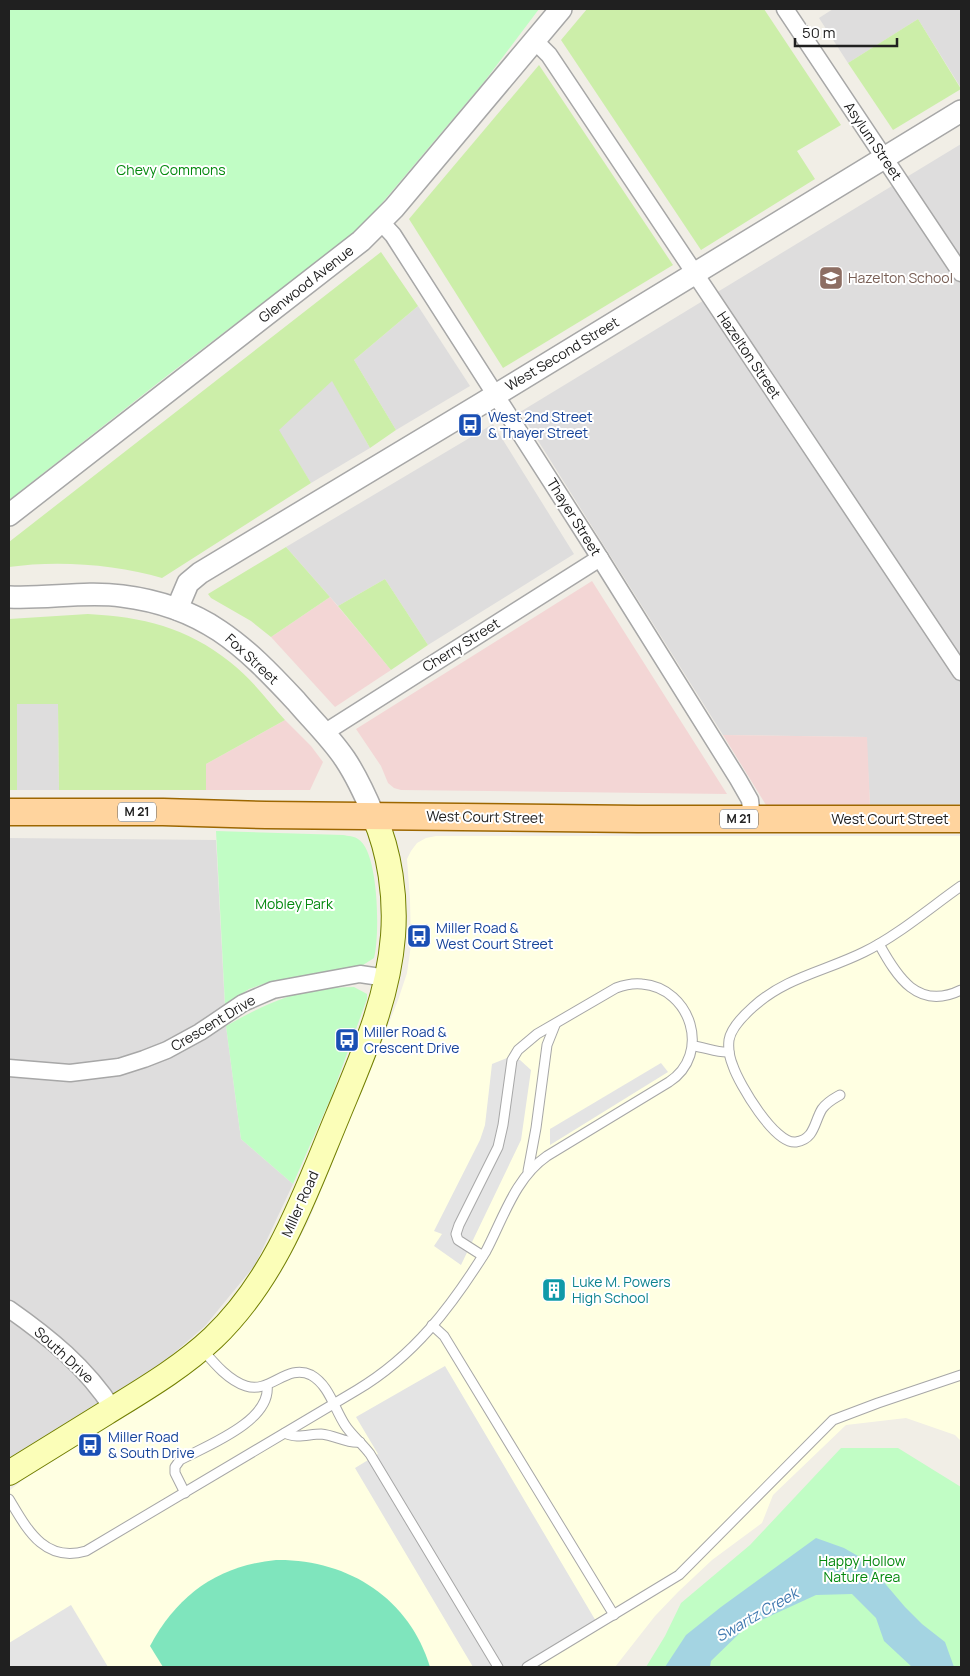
<svg xmlns="http://www.w3.org/2000/svg" width="970" height="1676" font-family="Manrope,sans-serif">
	<style>
		.residential { fill: #dedddd }
		.commercial { fill: #f3d6d5 }
		.education { fill: #ffffe2 }
		.grass { fill: #cceea9 }
		.park { fill: #c1fdc5 }
		.pitch { fill: #7fe5bd }
		.parking { fill: #e4e4e4 }
		.water { fill: #a4d4e2 }
		.lines { fill: none; stroke-linecap: round; stroke-linejoin: round }
		.service-casing { stroke: #a7a7a7; stroke-width: 11 }
		.minor-casing { stroke: #a7a7a7; stroke-width: 19 }
		.tertiary-casing { stroke: #a7a7a7; stroke-width: 24 }
		.secondary-casing { stroke: #727f00; stroke-width: 26 }
		.primary-casing { stroke: #9d6700; stroke-width: 29 }
		.service { stroke: #fff; stroke-width: 9 }
		.minor { stroke: #fff; stroke-width: 16 }
		.tertiary { stroke: #fff; stroke-width: 21 }
		.secondary { stroke: #fbfeb8; stroke-width: 24 }
		.primary { stroke: #ffd49e; stroke-width: 26 }
		.labels { text-anchor: middle; stroke-width: 4; stroke-linejoin: round; paint-order: stroke }
		.shield { fill: #fff; stroke: #636363; stroke-width: 1 }
		.shield-label { font-size: 12px; font-weight: bold; fill: #202020 }
		.street-label { font-size: 14px; fill: #202020; stroke: #fff }
		.park-label { font-size: 14px; fill: #04890e; stroke: #fff }
		.education-label { font-size: 14px; fill: #785e54; stroke: #fff; text-anchor: start }
		.transit-label { font-size: 14px; fill: #164399; stroke: #fff; text-anchor: start }
		.culture-label { font-size: 14px; fill: #0d838f; stroke: #fff; text-anchor: start }
		.water-label { font-size: 15px; font-style: italic; fill: #427ab0; stroke: #fff }
	</style>
	<rect width="100%" height="100%" fill="#f1eee6"/>
	<g class="residential">
		<polygon points="833,9 961,9 961,88 918,19 848,63 819,18"/>
		<polygon points="961,144 961,804 870,805 866,737 723,735 520,412"/>
		<polygon points="418,306 470,386 396,430 354,360"/>
		<polygon points="332,380 370,448 311,483 278,430"/>
		<polygon points="493,424 574,554 428,645 385,579 338,606 286,547"/>
		<polygon points="17,704 58,704 59,790 17,790"/>
		<polygon points="9,838 216,840 226,1026 241,1139 293,1184 255,1265 205,1326 159,1366 9,1460"/>
	</g>
	<g class="commercial">
		<polygon points="592,581 727,794 401,790 394,788 388,783 381,766 356,729"/>
		<polygon points="330,597 391,670 335,707 271,637"/>
		<polygon points="285,720 311,746 323,762 310,790 206,790 206,764"/>
		<polygon points="723,735 867,737 870,805 766,805"/>
	</g>
	<polygon class="education" points="436,836 961,836 961,1441 955,1435 906,1418 846,1425 773,1495 762,1523 712,1560 678,1592 655,1616 615,1667 9,1667 9,1491 24,1479 137,1409 191,1372 219,1349 245,1322 279,1276 308,1222 372,1066 398,1000 407,973 411,945 410,900 407,859 411,851 417,843 426,838"/>
	<g class="grass">
		<polygon points="587,9 764,9 841,125 797,151 815,179 701,250 561,40"/>
		<polygon points="918,19 961,89 893,130 848,63"/>
		<polygon points="539,65 673,265 503,368 409,219"/>
		<path d="M381,252L418,306L354,360L396,430L370,448L332,381L279,430L311,483L162,578C117,564 55,560 9,567V542Z"/>
		<polygon points="286,547 330,597 271,637 251,621 211,598 208,594"/>
		<polygon points="385,579 428,645 391,670 338,606"/>
		<path d="M88,614C143,617 186,627 230,662C251,678 267,700 285,720L206,764V790H59L58,704H17V790H9V619Z"/>
	</g>
	<g class="park">
		<polygon points="9,9 539,9 484,82 366,222 323,257 168,375 9,500"/>
		<path d="M216,831L343,835C348,836 354,836 358,839C379,851 380,936 374,958L363,965L266,983L249,989L225,1005Z"/>
		<path d="M354,987L367,994V999L332,1095L293,1184L241,1139L226,1026C254,1010 286,994 319,989C330,988 342,987 354,987Z"/>
		<polygon points="841,1448 898,1448 961,1487 961,1667 646,1667 665,1636 681,1603 750,1545"/>
	</g>
	<path class="pitch" d="M276,1560C348,1559 409,1598 430,1667H163L150,1646C178,1594 218,1566 276,1560Z"/>
	<g class="parking">
		<polygon points="507,1058 520,1060 531,1070 521,1140 461,1265 434,1246 442,1234 434,1231 480,1140 485,1125 492,1064"/>
		<polygon points="661,1063 668,1072 550,1145 550,1129"/>
		<polygon points="445,1366 600,1628 533,1667 473,1667 355,1468 378,1454 356,1417"/>
		<polygon points="71,1605 108,1667 9,1667 9,1643"/>
	</g>
	<polygon class="water" points="816,1538 844,1548 865,1560 905,1607 922,1624 945,1642 954,1667 912,1667 884,1641 876,1618 852,1594 816,1595 746,1627 711,1661 710,1667 665,1667 686,1635 721,1607"/>
	<g class="lines">
		<defs>
			<g id="service">
				<path d="M879,944C897,977 918,1011 961,990"/>
				<path d="M693,1046C705,1047 717,1053 729,1052"/>
				<path d="M840,1095C833,1099 827,1102 822,1109C814,1122 815,1139 796,1142C775,1145 739,1084 733,1066C730,1059 728,1049 729,1040C731,1028 744,1015 753,1007C786,977 826,971 864,952C897,936 931,907 961,886"/>
				<polyline points="528,1171 536,1128 547,1045 555,1025"/>
				<polyline points="432,1325 444,1336 614,1615"/>
				<path d="M202,1349C214,1363 228,1380 246,1386C270,1394 287,1363 311,1375C329,1385 334,1408 345,1425C352,1436 362,1443 370,1454L498,1667"/>
				<path d="M285,1433C296,1439 309,1434 321,1434C335,1435 347,1444 360,1442"/>
				<path d="M185,1493L175,1473V1467L180,1460C206,1446 272,1421 267,1385"/>
				<path d="M9,1499C27,1529 44,1563 86,1551L357,1390C414,1356 451,1307 486,1251C503,1219 515,1178 547,1156L669,1082C712,1054 691,988 642,984C633,983 624,985 616,988L537,1034L518,1050L512,1060L503,1125L498,1147L459,1225L456,1234L458,1240L483,1256"/>
				<polyline points="527,1667 679,1575 833,1420 878,1403 961,1375"/>
			</g>
			<g id="minor">
				<polyline points="785,9 961,273"/>
				<polyline points="534,40 549,55 961,672"/>
				<polyline points="381,222 393,235 593,547 738,779 750,800 752,819"/>
				<polyline points="324,733 600,558"/>
				<polyline points="9,1068 70,1073 119,1067 144,1059 167,1050 200,1032 243,1003 273,990 360,974 387,978"/>
				<path d="M9,1309C49,1337 86,1367 113,1409"/>
			</g>
			<g id="tertiary">
				<polyline points="9,515 361,241 394,208 561,9"/>
				<path d="M9,597C47,599 84,591 122,596C203,606 243,644 296,701C312,720 331,738 345,759C357,777 366,797 374,816"/>
				<polyline points="177,609 188,583 200,573 481,404 961,111"/>
			</g>
			<path id="secondary" d="M9,1473C41,1453 74,1433 106,1413C143,1390 181,1368 213,1338C277,1277 305,1194 338,1115C362,1057 388,1000 393,936C396,897 390,853 374,816"/>
			<polyline id="primary" points="9,812 163,812 266,815 638,819 961,819"/>
		</defs>
		<use href="#service" class="service-casing"/>
		<use href="#minor" class="minor-casing"/>
		<use href="#tertiary" class="tertiary-casing"/>
		<use href="#secondary" class="secondary-casing"/>
		<use href="#primary" class="primary-casing"/>
		<use href="#service" class="service"/>
		<use href="#minor" class="minor"/>
		<use href="#tertiary" class="tertiary"/>
		<use href="#secondary" class="secondary"/>
		<use href="#primary" class="primary"/>
	</g>
	<defs>
		<symbol id="school-square" viewBox="-11 -11 22 22"><rect x="-9" y="-9" width="18" height="18" rx="4" fill="#8d6e63" stroke="#fff"/><path d="M0-5L7-2L0 1L-7-2ZM-4 1L0 2.5L4 1V4Q0 6-4 4Z" fill="#fff"/></symbol>
		<symbol id="bus-square" viewBox="-11 -11 22 22"><rect x="-9" y="-9" width="18" height="18" rx="4" fill="#1a4fb4" stroke="#fff"/><path d="M-5-6H5V4H4V6H2V4H-2V6H-4V4H-5ZM-3.5-4V0h7V-4ZM-3.5 1.2v1.5H-2V1.2ZM2 1.2v1.5H3.5V1.2Z" fill="#fff"/></symbol>
		<symbol id="building-square" viewBox="-11 -11 22 22"><rect x="-9" y="-9" width="18" height="18" rx="4" fill="#0f9aa8" stroke="#fff"/><path d="M-4-6H4V6H1V3H-1V6H-4ZM-2.5-4.3h1.7v1.8h-1.7ZM.8-4.3h1.7v1.8H.8ZM-2.5-1h1.7V.8h-1.7ZM.8-1h1.7V.8H.8Z" fill="#fff"/></symbol>
	</defs>
	<g fill-rule="evenodd">
		<use href="#school-square" x="817" y="264" width="28" height="28"/>
		<use href="#bus-square" x="456" y="411" width="28" height="28"/>
		<use href="#bus-square" x="405" y="922" width="28" height="28"/>
		<use href="#bus-square" x="333" y="1026" width="28" height="28"/>
		<use href="#building-square" x="540" y="1276" width="28" height="28"/>
		<use href="#bus-square" x="76" y="1431" width="28" height="28"/>
	</g>
	<g class="labels">
		<g class="shield">
			<rect x="118" y="802.5" width="38" height="19" rx="4"/>
			<rect x="720" y="809.5" width="38" height="19" rx="4"/>
		</g>
		<g class="shield-label">
			<text x="137" y="816">M 21</text>
			<text x="739" y="823">M 21</text>
		</g>
		<g class="street-label">
			<text transform="translate(873 141) rotate(56)" y="5">Asylum Street</text>
			<text transform="translate(306 284) rotate(-38)" y="5">Glenwood Avenue</text>
			<text transform="translate(562 354) rotate(-31)" y="5">West Second Street</text>
			<text transform="translate(749 355) rotate(56)" y="5">Hazelton Street</text>
			<text transform="translate(574 517) rotate(58)" y="5">Thayer Street</text>
			<text transform="translate(461 645) rotate(-32)" y="5">Cherry Street</text>
			<text transform="translate(252 659) rotate(43)" y="5">Fox Street</text>
			<text transform="translate(485 817) rotate(1)" y="5">West Court Street</text>
			<text x="890" y="824">West Court Street</text>
			<text transform="translate(213 1023) rotate(-31)" y="5">Crescent Drive</text>
			<text transform="translate(300 1204) rotate(-66)" y="5">Miller Road</text>
			<text transform="translate(64 1355) rotate(43)" y="5">South Drive</text>
		</g>
		<g class="park-label">
			<text x="171" y="175">Chevy Commons</text>
			<text x="294" y="909">Mobley Park</text>
			<text x="862" y="1566">Happy Hollow<tspan x="862" dy="16">Nature Area</tspan></text>
		</g>
		<g class="education-label">
			<text x="848" y="283">Hazelton School</text>
		</g>
		<g class="transit-label">
			<text x="488" y="422">West 2nd Street<tspan x="488" dy="16">&amp; Thayer Street</tspan></text>
			<text x="436" y="933">Miller Road &amp;<tspan x="436" dy="16">West Court Street</tspan></text>
			<text x="364" y="1037">Miller Road &amp;<tspan x="364" dy="16">Crescent Drive</tspan></text>
			<text x="108" y="1442">Miller Road<tspan x="108" dy="16">&amp; South Drive</tspan></text>
		</g>
		<g class="culture-label">
			<text x="572" y="1287">Luke M. Powers<tspan x="572" dy="16">High School</tspan></text>
		</g>
		<g class="water-label">
			<text transform="translate(757 1615) rotate(-30)" y="5">Swartz Creek</text>
		</g>
	</g>
	<rect width="970" height="1676" fill="none" stroke="#202020" stroke-width="20"/>
	<path d="M795 38v8h102v-8" fill="none" stroke="#202020" stroke-width="2.5"/>
	<text x="802" y="38" font-size="15" fill="#202020" stroke="#ffffff" stroke-width="4" paint-order="stroke">50 m</text>
</svg>
